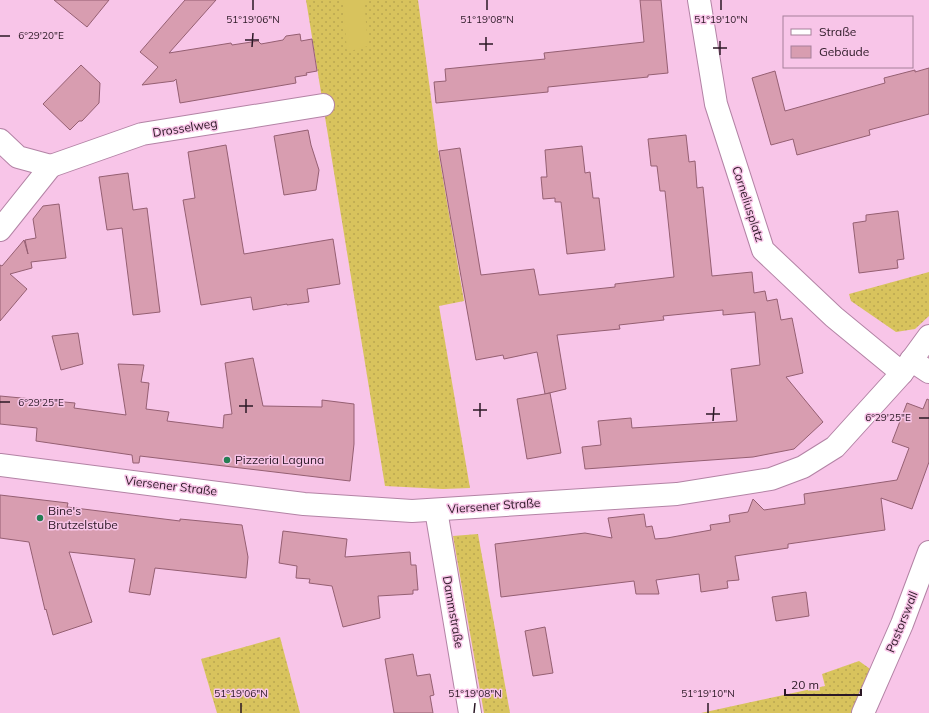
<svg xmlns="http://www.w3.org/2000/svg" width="929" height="713" font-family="Mulish,sans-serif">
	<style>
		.grass { fill: url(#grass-dots) }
		.park { fill: #d8c35d }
		.building { fill: #d89db0; stroke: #955f72 }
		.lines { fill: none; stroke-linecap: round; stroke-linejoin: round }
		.street-casing { stroke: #b383a5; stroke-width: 24 }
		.street { stroke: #fff; stroke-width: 22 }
		.ticks { fill: none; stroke: #2b1825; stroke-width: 1.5 }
		.poi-dot { fill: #257e53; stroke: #f8c5e8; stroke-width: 1.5 }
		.labels { text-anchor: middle; stroke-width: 3; stroke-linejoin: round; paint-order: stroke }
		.street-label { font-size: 12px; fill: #2b1825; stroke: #f8c5e8 }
		.poi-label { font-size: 12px; fill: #2b1825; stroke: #f8c5e8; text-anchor: start }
		.ticks-label { font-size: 10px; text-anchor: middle; fill: #2b1825; stroke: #f8c5e8; stroke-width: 3; stroke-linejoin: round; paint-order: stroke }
	</style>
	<defs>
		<pattern id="grass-dots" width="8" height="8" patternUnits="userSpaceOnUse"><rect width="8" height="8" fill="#d8c35d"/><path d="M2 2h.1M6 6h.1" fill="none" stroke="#baa751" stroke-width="1.8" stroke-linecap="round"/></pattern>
	</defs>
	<rect width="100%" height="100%" fill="#f8c5e8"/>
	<g class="grass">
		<polygon points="306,0 418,0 438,150 464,301 439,306 470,488 443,489 385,486"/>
		<polygon points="929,272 929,316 915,329 896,332 851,301 849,294"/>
		<polygon points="478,534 510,713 484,713 453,536"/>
		<polygon points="280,637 300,713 217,713 201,659"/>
		<polygon points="859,661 873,671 855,713 701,713 825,686 822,674"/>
	</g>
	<polygon class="park" points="343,0 364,0 368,46 347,52"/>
	<g class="building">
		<polygon points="54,0 109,0 87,27"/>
		<polygon points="185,0 216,0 169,53 231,43 232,45 258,41 261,44 283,40 286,36 300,34 301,41 312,39 317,71 306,73 307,75 295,77 296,83 180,103 176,79 174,81 142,85 158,67 140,52"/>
		<polygon points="640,0 661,0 668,73 648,75 648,77 548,87 548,92 436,103 434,82 446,81 445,69 545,59 544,53 644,42"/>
		<polygon points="81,65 100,83 99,103 82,121 79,121 70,130 43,104"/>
		<polygon points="929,68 929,114 869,130 870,135 797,155 793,139 771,145 752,78 775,71 785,111 885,83 884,78 915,70 915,72"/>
		<polygon points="308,130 311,145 319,170 316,190 284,195 274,136"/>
		<polygon points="686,135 689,162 695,161 697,188 703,187 712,276 752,272 754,293 765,291 767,301 777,299 781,320 792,318 803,373 786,377 823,422 794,449 753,457 585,469 582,447 601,445 598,421 631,418 632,428 737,421 731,369 760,365 755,312 723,315 723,310 663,316 664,320 619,325 620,329 557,335 566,389 545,394 537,352 504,359 503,355 476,360 450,215 439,151 460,148 481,275 534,269 539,295 615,287 615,284 674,277 665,191 660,191 657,166 651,166 648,139"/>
		<polygon points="226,145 244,254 333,239 340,284 307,289 309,302 287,305 287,304 253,310 251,297 201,305 183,200 195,198 188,152"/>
		<polygon points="582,146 585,173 590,172 593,198 599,198 605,250 567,254 561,202 555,202 555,198 543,199 541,177 547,177 545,150"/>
		<polygon points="128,173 133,210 147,208 160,312 133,315 122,228 107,230 99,177"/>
		<polygon points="59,204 66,258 31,262 32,268 10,274 27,289 0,321 0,265 2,266 24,240 28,254 25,240 36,238 33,219 43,206"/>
		<polygon points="898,211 904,259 897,260 898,268 859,273 853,223 866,221 866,215"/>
		<polygon points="78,333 83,364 61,370 52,336"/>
		<polygon points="253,358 263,406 322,407 322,400 354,404 354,444 350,481 140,456 139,463 133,463 132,455 36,441 37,428 0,424 0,396 75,403 74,408 126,415 118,364 144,365 141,382 149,383 146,409 169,412 167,421 223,428 224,415 232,414 225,363"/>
		<polygon points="550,393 561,453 527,459 517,399"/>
		<polygon points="927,399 929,400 929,462 912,509 881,498 885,530 788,544 788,548 735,556 739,580 727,581 728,588 701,592 699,574 656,580 659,594 636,594 634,581 501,597 495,544 585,533 612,538 608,518 644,514 646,527 652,526 655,539 667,538 711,530 710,525 730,522 729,515 748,512 753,499 764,510 805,504 804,494 897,480 909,448 892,442 907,403 923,409"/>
		<polygon points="0,495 68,503 67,507 180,521 180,519 242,525 248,557 246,578 155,568 150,595 129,592 135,559 69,552 92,622 53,635 46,609 45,610 29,542 0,538"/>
		<polygon points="283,531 347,539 345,557 410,552 411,565 416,565 418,590 413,590 413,594 378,596 380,618 343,627 332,586 309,583 310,579 296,578 297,566 279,563"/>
		<polygon points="806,592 809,616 776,621 772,597"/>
		<polygon points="545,627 553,673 533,676 525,631"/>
		<polygon points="413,654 417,676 430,674 434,695 430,696 433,713 394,713 385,659"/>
	</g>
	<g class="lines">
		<defs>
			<g id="street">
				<polyline points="699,0 716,104 763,250 834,317 902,373"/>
				<polyline points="0,140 18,157 51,166 0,230"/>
				<polyline points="51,166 142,134 323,105"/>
				<polyline points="911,360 929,372"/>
				<polyline points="0,465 304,504 412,511 677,494 771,479 803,467 835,447 902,373 929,336"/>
				<polyline points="436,510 470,713"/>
				<polyline points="863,713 902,624 929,552"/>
			</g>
		</defs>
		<use href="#street" class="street-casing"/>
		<use href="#street" class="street"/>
	</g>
	<path class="ticks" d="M253,10V0M487,10V0M721,10V0M0,36H10M245,40H259M479,44H493M252,47L253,33M713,48H727M486,51V37M720,55V41M0,402H10M239,406H253M473,410H487M246,413V399M706,414H720M480,417V403M919,418H929M713,421L714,407M241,713V703M474,713L475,703M708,713V703"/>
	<g class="poi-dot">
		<circle cx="227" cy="460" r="4"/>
		<circle cx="40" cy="518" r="4"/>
	</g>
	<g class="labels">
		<g class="street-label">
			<text transform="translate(185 128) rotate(-9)" y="4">Drosselweg</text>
			<text transform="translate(748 204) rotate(72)" y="4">Corneliusplatz</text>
			<text transform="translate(171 486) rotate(7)" y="4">Viersener Straße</text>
			<text transform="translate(494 506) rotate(-4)" y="4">Viersener Straße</text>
			<text transform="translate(453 612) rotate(80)" y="4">Dammstraße</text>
			<text transform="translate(902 622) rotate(-68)" y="4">Pastorswall</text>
		</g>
		<g class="poi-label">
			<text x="235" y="464">Pizzeria Laguna</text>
			<text x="48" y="515">Bine's<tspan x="48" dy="14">Brutzelstube</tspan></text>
		</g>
	</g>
	<g class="ticks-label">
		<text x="253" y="23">51°19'06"N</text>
		<text x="487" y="23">51°19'08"N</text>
		<text x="721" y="23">51°19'10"N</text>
		<text x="41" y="39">6°29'20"E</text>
		<text x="41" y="406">6°29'25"E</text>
		<text x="888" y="421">6°29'25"E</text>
		<text x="241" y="697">51°19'06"N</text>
		<text x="475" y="697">51°19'08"N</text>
		<text x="708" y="697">51°19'10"N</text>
	</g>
	<rect x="783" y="16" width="130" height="52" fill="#f8c5e8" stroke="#a6809a"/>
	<rect x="791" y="29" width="20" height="6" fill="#ffffff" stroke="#a6809a"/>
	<text x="819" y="36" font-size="12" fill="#2b1825">Straße</text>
	<rect x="791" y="46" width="20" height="12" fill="#d89db0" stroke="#a6809a"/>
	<text x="819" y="56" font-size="12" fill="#2b1825">Gebäude</text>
	<path d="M785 689v6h76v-6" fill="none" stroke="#2b1825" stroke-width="2"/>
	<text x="791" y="689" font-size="12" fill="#2b1825" stroke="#f8c5e8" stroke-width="3" paint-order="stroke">20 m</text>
</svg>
